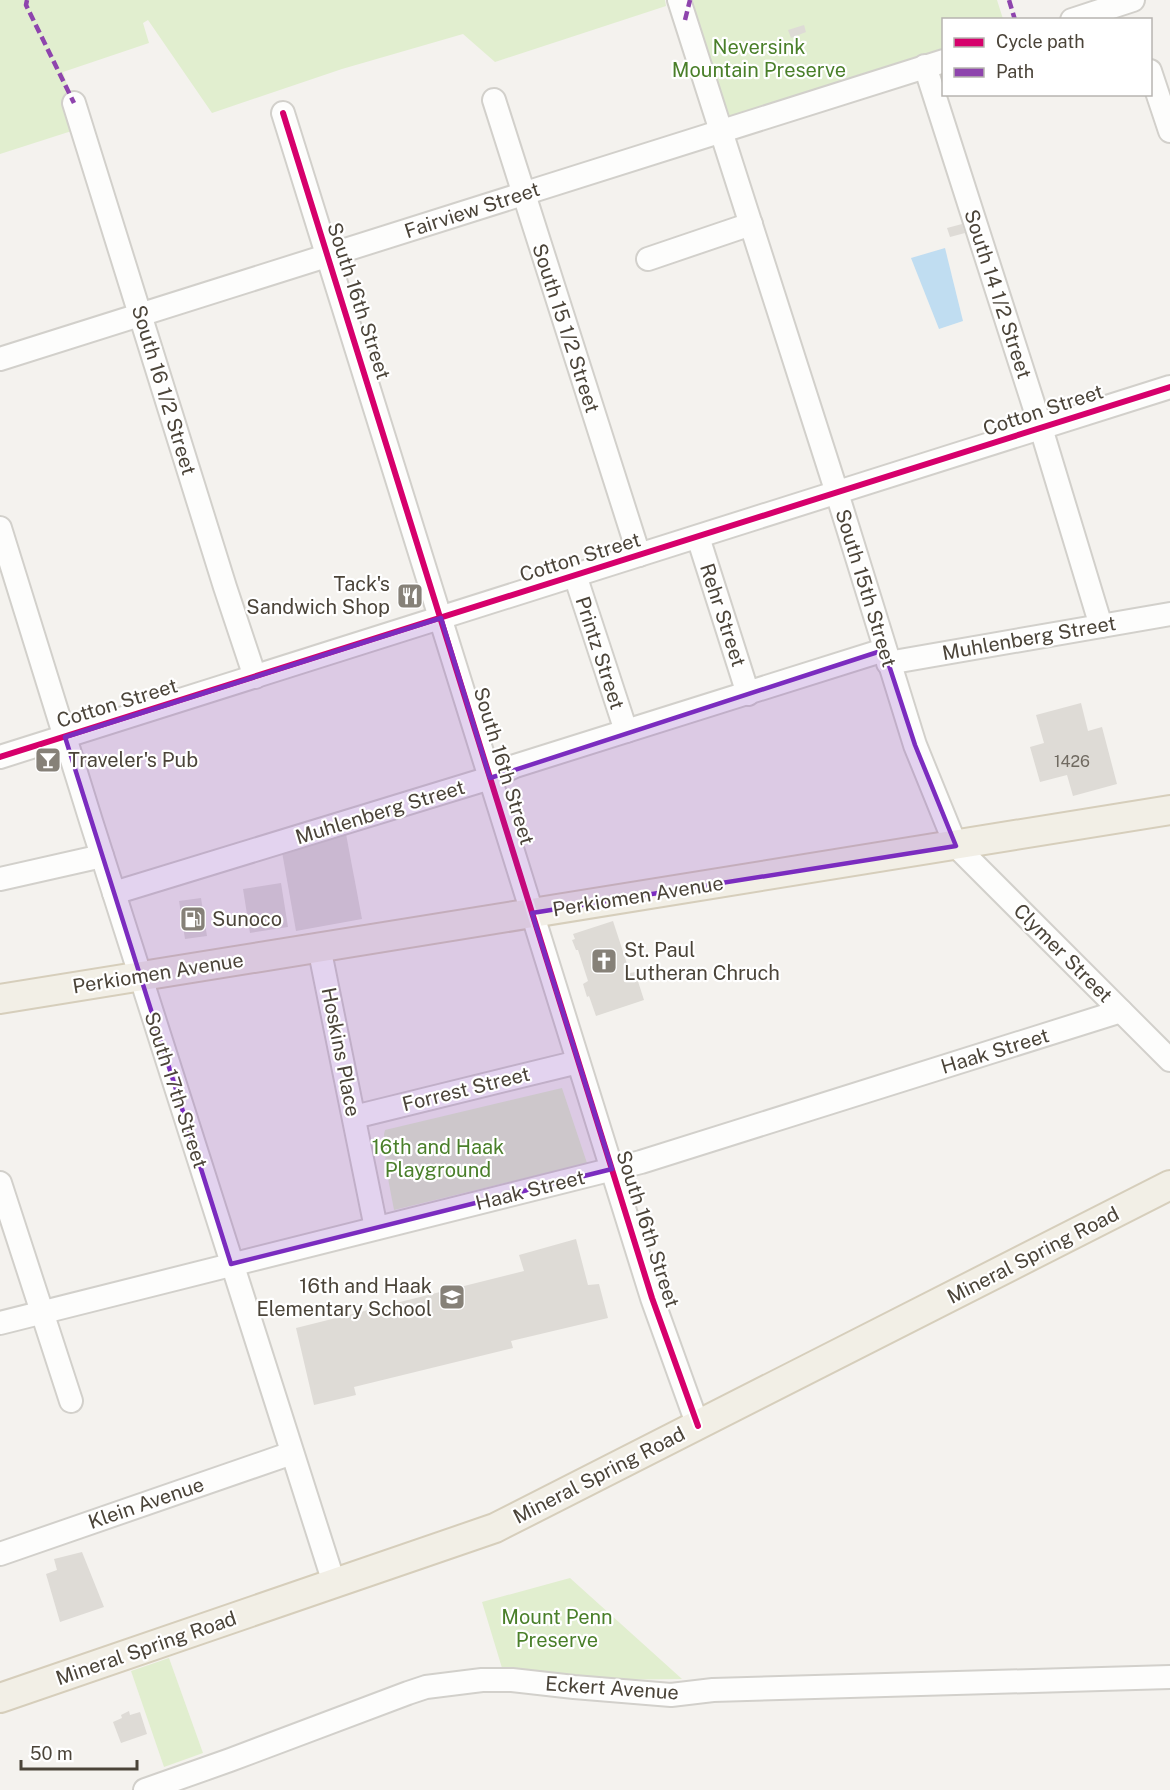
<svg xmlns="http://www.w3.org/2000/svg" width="1170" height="1790" font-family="'Public Sans',sans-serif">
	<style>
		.green { fill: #e1eecf }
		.water { fill: #c0ddf1 }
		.building { fill: #dedbd6 }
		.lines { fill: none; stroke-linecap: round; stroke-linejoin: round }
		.minor-casing { stroke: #d2d0cb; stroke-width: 26 }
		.major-casing { stroke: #d6cebb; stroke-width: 32 }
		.minor { stroke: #fdfdfc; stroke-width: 22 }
		.major { stroke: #f2efe6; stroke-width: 28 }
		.quiet { stroke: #8e44ad; stroke-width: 4.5; stroke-dasharray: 9 4.5; stroke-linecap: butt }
		.cycleway-casing { stroke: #fff; stroke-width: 10 }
		.cycleway { stroke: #d6006c; stroke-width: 6 }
		.marked { fill: #7b2cbf; fill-opacity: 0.2; stroke: #7b2cbf; stroke-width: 4.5; stroke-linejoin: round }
		.labels { text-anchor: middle; stroke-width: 4.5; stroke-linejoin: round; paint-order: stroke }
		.number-label { font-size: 16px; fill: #706a61 }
		.park-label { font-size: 20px; fill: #4a7f2a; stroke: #fff }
		.street-label { font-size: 20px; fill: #4b4439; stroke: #fff }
		.poi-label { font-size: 20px; fill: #4b4439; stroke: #fff; text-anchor: start }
	</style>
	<rect width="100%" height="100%" fill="#f4f2ee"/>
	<g class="green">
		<polygon points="0,0 665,0 666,6 495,62 463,34 342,69 212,113 148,20 143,23 149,43 63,72 81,128 0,154"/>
		<polygon points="679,0 997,0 1003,19 944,20 943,61 721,131"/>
		<polygon points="562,1088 587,1163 394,1210 386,1168 384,1134 385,1130"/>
		<polygon points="570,1578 682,1679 598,1680 516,1668 502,1668 482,1602"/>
		<polygon points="169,1658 203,1753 164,1767 131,1671"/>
	</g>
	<polygon class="water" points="945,248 963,321 939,329 911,258"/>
	<g class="building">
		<polygon points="804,25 806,32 791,38 788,30"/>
		<polygon points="962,224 965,233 950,237 947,228"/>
		<polygon points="1081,703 1088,731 1102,727 1117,784 1073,796 1067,775 1040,782 1030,747 1044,743 1036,715"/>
		<polygon points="346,834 362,919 296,931 282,852"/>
		<polygon points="281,883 288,927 250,933 243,889"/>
		<polygon points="201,898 207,936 185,939 179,901"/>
		<polygon points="613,921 630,973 635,972 644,1000 596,1016 589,996 587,997 583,984 588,981 578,950 576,950 572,940 575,939 573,934"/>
		<polygon points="576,1239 588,1285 599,1284 608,1318 511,1341 513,1348 354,1387 356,1395 314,1405 296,1328 524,1271 519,1255"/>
		<polygon points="82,1552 104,1607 60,1622 46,1574 57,1570 54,1559"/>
		<polygon points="129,1711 130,1715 140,1712 147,1734 121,1743 113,1722 122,1718 121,1715"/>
	</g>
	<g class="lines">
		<defs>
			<g id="minor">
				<polyline points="679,0 837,493 915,745 956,846 1170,1060"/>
				<polyline points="1072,20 1133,0"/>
				<polyline points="925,66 1041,428 1101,626"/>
				<polyline points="1150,71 1170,131"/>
				<polyline points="494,100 639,555"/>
				<polyline points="74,103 225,587 255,677"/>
				<polyline points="283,113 652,1298 698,1426"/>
				<polyline points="648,259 751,224"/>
				<polyline points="0,359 944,61"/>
				<polyline points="0,528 91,821 334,1583"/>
				<polyline points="698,537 748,694"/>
				<polyline points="575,575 626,731"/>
				<polyline points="888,663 1170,614"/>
				<polyline points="0,757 1170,387"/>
				<polyline points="0,879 102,856"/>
				<polyline points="114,893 490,778 515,766 884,650"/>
				<polyline points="319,947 376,1228"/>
				<polyline points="354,1117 578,1062"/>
				<polyline points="0,1183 71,1401"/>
				<polyline points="0,1323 641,1162 1121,1011"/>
				<polyline points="0,1554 292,1453"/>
				<polyline points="145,1790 230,1760 408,1693 426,1687 482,1680 512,1680 574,1687 671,1695 713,1690 1170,1677"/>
			</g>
			<g id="major">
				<polyline points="0,999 1170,810"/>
				<polyline points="0,1698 495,1528 1170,1185"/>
			</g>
		</defs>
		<use href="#minor" class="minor-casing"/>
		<use href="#major" class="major-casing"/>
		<use href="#minor" class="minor"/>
		<use href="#major" class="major"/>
		<g class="quiet">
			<polyline points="27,0 26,5 74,103"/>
			<polyline points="1009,0 1015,20"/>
			<polyline points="685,20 690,0"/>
		</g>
		<defs>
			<g id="cycleway">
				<polyline points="283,113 652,1298 698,1426"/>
				<polyline points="0,757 1170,387"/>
			</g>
		</defs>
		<use href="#cycleway" class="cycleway-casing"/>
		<use href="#cycleway" class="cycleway"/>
	</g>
	<path class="marked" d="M441,618L490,778L884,650L915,745L956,846L532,913L612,1169L231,1264L65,737Z"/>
	<defs>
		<symbol id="restaurant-square" viewBox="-11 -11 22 22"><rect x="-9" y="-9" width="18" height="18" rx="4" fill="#868178" stroke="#fff"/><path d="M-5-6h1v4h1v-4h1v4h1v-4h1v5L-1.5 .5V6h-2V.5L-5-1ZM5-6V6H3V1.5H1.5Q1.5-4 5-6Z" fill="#fff"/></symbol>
		<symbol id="bar-square" viewBox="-11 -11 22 22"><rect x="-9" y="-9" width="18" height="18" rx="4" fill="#868178" stroke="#fff"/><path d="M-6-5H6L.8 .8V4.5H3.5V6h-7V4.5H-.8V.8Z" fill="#fff"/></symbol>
		<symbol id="fuel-square" viewBox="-11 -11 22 22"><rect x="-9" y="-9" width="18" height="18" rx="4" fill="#868178" stroke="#fff"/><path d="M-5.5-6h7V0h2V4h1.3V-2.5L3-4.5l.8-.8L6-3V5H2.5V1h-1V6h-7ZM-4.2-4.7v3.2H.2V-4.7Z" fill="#fff"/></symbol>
		<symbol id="church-square" viewBox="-11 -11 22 22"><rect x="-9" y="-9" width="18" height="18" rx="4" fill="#868178" stroke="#fff"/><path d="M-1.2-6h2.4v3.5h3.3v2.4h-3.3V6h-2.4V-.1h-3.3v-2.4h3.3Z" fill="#fff"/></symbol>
		<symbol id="school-square" viewBox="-11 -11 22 22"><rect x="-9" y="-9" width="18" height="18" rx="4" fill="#868178" stroke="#fff"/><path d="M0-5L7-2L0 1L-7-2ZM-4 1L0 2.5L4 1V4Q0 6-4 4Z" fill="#fff"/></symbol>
	</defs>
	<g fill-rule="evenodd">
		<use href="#restaurant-square" x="395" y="581" width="30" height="30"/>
		<use href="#bar-square" x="33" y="745" width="30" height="30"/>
		<use href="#fuel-square" x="178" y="904" width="30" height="30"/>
		<use href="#church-square" x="589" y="946" width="30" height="30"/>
		<use href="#school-square" x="437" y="1282" width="30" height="30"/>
	</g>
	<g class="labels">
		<g class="number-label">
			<text x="1072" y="767">1426</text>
		</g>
		<g class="park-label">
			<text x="759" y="54">Neversink<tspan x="759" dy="23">Mountain Preserve</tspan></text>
			<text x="438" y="1154">16th and Haak<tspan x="438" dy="23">Playground</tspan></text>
			<text x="557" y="1624">Mount Penn<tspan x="557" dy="23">Preserve</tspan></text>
		</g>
		<g class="street-label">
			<text transform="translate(472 210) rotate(-18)" y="7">Fairview Street</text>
			<text transform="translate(998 294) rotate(72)" y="7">South 14 1/2 Street</text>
			<text transform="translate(359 301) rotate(72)" y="7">South 16th Street</text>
			<text transform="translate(566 328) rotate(72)" y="7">South 15 1/2 Street</text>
			<text transform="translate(164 390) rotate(73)" y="7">South 16 1/2 Street</text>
			<text transform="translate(1043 410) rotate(-18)" y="7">Cotton Street</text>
			<text transform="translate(580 557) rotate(-17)" y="7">Cotton Street</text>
			<text transform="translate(866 588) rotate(73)" y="7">South 15th Street</text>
			<text transform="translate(723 615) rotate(72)" y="7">Rehr Street</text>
			<text transform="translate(1029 638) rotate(-10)" y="7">Muhlenberg Street</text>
			<text transform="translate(600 653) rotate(72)" y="7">Printz Street</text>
			<text transform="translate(117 703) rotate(-17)" y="7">Cotton Street</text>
			<text transform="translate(504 766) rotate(73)" y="7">South 16th Street</text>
			<text transform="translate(380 812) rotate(-17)" y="7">Muhlenberg Street</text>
			<text transform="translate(638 896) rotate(-9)" y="7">Perkiomen Avenue</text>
			<text transform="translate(1063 953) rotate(45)" y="7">Clymer Street</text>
			<text transform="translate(158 973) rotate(-9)" y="7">Perkiomen Avenue</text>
			<text transform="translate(995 1051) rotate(-17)" y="7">Haak Street</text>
			<text transform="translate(341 1052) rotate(79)" y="7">Hoskins Place</text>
			<text transform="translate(466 1089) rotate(-14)" y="7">Forrest Street</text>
			<text transform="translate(176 1090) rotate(72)" y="7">South 17th Street</text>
			<text transform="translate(530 1190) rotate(-14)" y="7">Haak Street</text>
			<text transform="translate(648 1229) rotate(72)" y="7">South 16th Street</text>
			<text transform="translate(1033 1255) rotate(-27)" y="7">Mineral Spring Road</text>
			<text transform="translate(599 1475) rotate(-27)" y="7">Mineral Spring Road</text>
			<text transform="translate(146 1503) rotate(-19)" y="7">Klein Avenue</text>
			<text transform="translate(146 1648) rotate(-19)" y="7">Mineral Spring Road</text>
			<text transform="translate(612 1688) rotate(4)" y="7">Eckert Avenue</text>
		</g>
		<g class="poi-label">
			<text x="390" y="591" text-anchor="end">Tack's<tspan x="390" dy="23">Sandwich Shop</tspan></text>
			<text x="68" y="767">Traveler's Pub</text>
			<text x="212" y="926">Sunoco</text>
			<text x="624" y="957">St. Paul<tspan x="624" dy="23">Lutheran Chruch</tspan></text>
			<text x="432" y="1293" text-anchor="end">16th and Haak<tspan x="432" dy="23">Elementary School</tspan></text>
		</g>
	</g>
	<rect x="942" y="18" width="210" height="78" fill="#ffffff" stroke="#b7b4b0" stroke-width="1.5"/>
	<rect x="954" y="38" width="30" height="9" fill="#d6006c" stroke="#b7b4b0" stroke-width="1.5"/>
	<text x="996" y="48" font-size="18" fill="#4b4439">Cycle path</text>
	<rect x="954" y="68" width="30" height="9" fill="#8e44ad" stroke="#b7b4b0" stroke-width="1.5"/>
	<text x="996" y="78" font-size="18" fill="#4b4439">Path</text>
	<path d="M21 1760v9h116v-9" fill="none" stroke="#4b4439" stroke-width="3"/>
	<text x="30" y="1760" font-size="18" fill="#4b4439" stroke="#ffffff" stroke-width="4.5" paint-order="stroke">50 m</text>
</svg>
